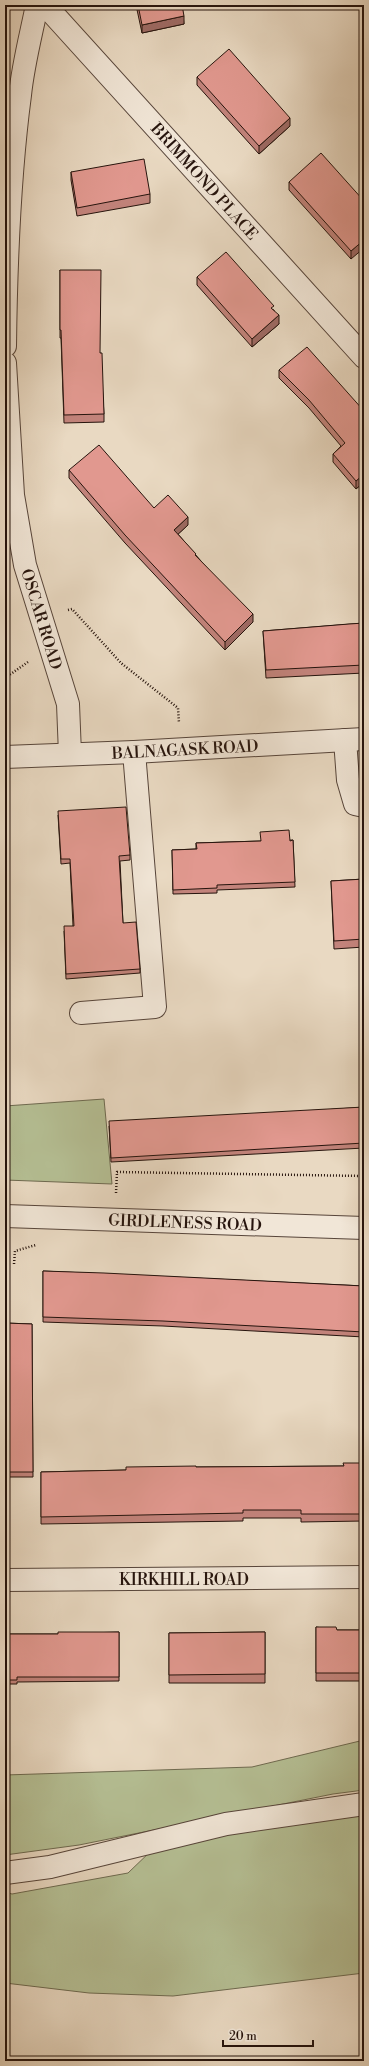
<svg xmlns="http://www.w3.org/2000/svg" width="369" height="2066" font-family="'Libre Bodoni',serif">
	<style>
		.green { fill: #b5bf94; stroke: #6e6a50 }
		.lines { fill: none; stroke-linecap: round; stroke-linejoin: round }
		.minor-casing { stroke: #57453a; stroke-width: 24 }
		.path { stroke: #26140d; stroke-width: 2.5; stroke-dasharray: 1 2; stroke-linecap: butt }
		.minor { stroke: #f1e6d7; stroke-width: 22 }
		.wall { fill: #c2837b; stroke: #26140d }
		.shaded-wall { fill: #9e6a64; stroke: #26140d }
		.building { fill: #e1988f; stroke: #26140d }
		.labels { text-anchor: middle; stroke-width: 4; stroke-linejoin: round; paint-order: stroke }
		.street-label { font-size: 16px; fill: #26140d; stroke: #f1e6d7 }
	</style>
	<rect width="100%" height="100%" fill="#e9d9c2"/>
	<filter id="stains"><feTurbulence type="fractalNoise" baseFrequency=".005" numOctaves="4"/><feColorMatrix values="0 0 0 0 .2 0 0 0 0 .09 0 0 0 0 .02 0 0 0 .5 -.17"/></filter>
	<radialGradient id="worn" r=".72"><stop offset=".6" stop-color="#630" stop-opacity="0"/><stop offset="1" stop-color="#630" stop-opacity=".3"/></radialGradient>
	<g class="green">
		<polygon points="104,1099 112,1184 5,1180 5,1106"/>
		<polygon points="364,1740 364,1790 333,1794 79,1845 5,1855 5,1775 252,1767"/>
		<polygon points="364,1815 364,1973 173,1996 89,1993 5,1983 5,1892 12,1894 128,1873 153,1849 248,1827 329,1817"/>
	</g>
	<g class="lines">
		<defs>
			<g id="minor">
				<polyline points="45,5 364,357"/>
				<path d="M5,346C6,262 9,178 20,95C23,65 31,35 37,5"/>
				<polyline points="5,363 13,495 25,565 68,704 70,754"/>
				<polyline points="345,740 348,780 355,804 364,806"/>
				<polyline points="5,757 134,752 364,739"/>
				<polyline points="81,1013 155,1007 134,752"/>
				<polyline points="5,1216 364,1228"/>
				<polyline points="5,1580 364,1577"/>
				<polyline points="5,1873 50,1867 226,1824 364,1804"/>
			</g>
		</defs>
		<use href="#minor" class="minor-casing"/>
		<g class="path">
			<polyline points="68,610 72,609 121,663 178,708 179,723"/>
			<polyline points="5,678 28,662"/>
			<polyline points="116,1193 117,1172 364,1176"/>
			<polyline points="14,1264 15,1251 36,1245"/>
		</g>
		<use href="#minor" class="minor"/>
	</g>
	<g class="wall">
		<polygon points="136,5 182,5 184,24 142,33"/>
		<polygon points="197,77 290,126 259,154 197,85"/>
		<polygon points="71,172 150,194 150,203 77,216 71,180"/>
		<polygon points="289,182 364,201 351,259 289,190"/>
		<polygon points="60,270 100,353 104,414 104,422 64,423 61,338 60,338"/>
		<polygon points="197,277 274,310 279,324 252,347 197,285"/>
		<polygon points="279,370 364,411 364,482 356,489 333,462 333,454 341,446 309,408 279,378"/>
		<polygon points="69,470 154,508 188,525 178,534 253,622 225,650 125,543 69,478"/>
		<polygon points="364,623 364,673 266,678 263,631"/>
		<polygon points="58,815 130,855 130,860 120,861 123,923 140,969 140,973 66,979 64,931 73,926 70,863 61,864"/>
		<polygon points="293,840 295,887 217,890 217,893 173,894 172,850 196,849 196,843"/>
		<polygon points="364,879 364,947 334,949 331,881"/>
		<polygon points="364,1107 364,1148 111,1162 109,1126"/>
		<polygon points="43,1271 364,1286 364,1337 163,1326 43,1322"/>
		<polygon points="5,1323 32,1324 33,1477 5,1477"/>
		<polygon points="364,1463 364,1521 301,1522 301,1518 243,1518 243,1521 41,1524 41,1472 126,1470 196,1467 344,1466"/>
		<polygon points="316,1627 337,1630 364,1630 364,1681 316,1681"/>
		<polygon points="119,1632 119,1681 17,1682 17,1684 5,1684 5,1634 58,1634"/>
		<polygon points="265,1632 265,1683 169,1683 169,1633"/>
	</g>
	<g class="shaded-wall">
		<polygon points="184,16 184,24 142,33 142,25"/>
		<polygon points="290,118 290,126 259,154 259,146"/>
		<polygon points="364,240 364,248 351,259 351,251"/>
		<polygon points="279,315 279,324 252,347 252,339"/>
		<polygon points="364,474 364,482 356,489 356,481"/>
		<polygon points="188,517 188,525 174,538 174,530"/>
		<polygon points="253,614 253,622 225,650 225,642"/>
	</g>
	<g class="building">
		<polygon points="138,5 182,5 184,16 142,25"/>
		<polygon points="229,49 290,118 259,146 197,77"/>
		<polygon points="321,153 364,201 364,240 351,251 289,182"/>
		<polygon points="144,159 150,194 77,208 71,172"/>
		<polygon points="226,252 274,306 271,308 279,315 252,339 197,277"/>
		<polygon points="60,270 101,270 100,353 102,353 104,414 64,415 61,330 60,330"/>
		<polygon points="307,347 364,411 364,474 356,481 333,454 345,443 309,400 279,370"/>
		<polygon points="99,445 154,508 168,495 188,517 174,530 196,554 195,555 253,614 225,642 125,535 69,470"/>
		<polygon points="364,623 364,665 266,670 263,631 349,624"/>
		<polygon points="126,807 130,855 119,856 123,923 136,922 140,969 66,974 64,926 74,926 70,859 61,859 58,811"/>
		<polygon points="289,830 290,841 293,840 295,882 217,885 217,888 173,890 172,850 197,849 196,843 261,841 260,832"/>
		<polygon points="364,879 364,939 334,941 331,881"/>
		<polygon points="364,1107 364,1143 111,1158 109,1121"/>
		<polygon points="43,1271 104,1273 364,1286 364,1332 163,1321 43,1317"/>
		<polygon points="5,1323 32,1324 33,1472 5,1472"/>
		<polygon points="343,1463 364,1463 364,1514 301,1514 301,1510 243,1510 243,1513 41,1517 41,1472 126,1470 126,1467 196,1466 196,1467 344,1466"/>
		<polygon points="316,1627 336,1627 337,1630 364,1630 364,1673 316,1673"/>
		<polygon points="58,1632 119,1632 119,1677 17,1677 17,1680 5,1680 5,1634 58,1634"/>
		<polygon points="265,1632 265,1674 169,1675 169,1633"/>
	</g>
	<g class="labels">
		<g class="street-label">
			<text transform="translate(205 181) rotate(48)" y="6">BRIMMOND PLACE</text>
			<text transform="translate(42 619) rotate(73)" y="6">OSCAR ROAD</text>
			<text transform="translate(185 749) rotate(-3)" y="6">BALNAGASK ROAD</text>
			<text transform="translate(185 1222) rotate(2)" y="6">GIRDLENESS ROAD</text>
			<text x="184" y="1585">KIRKHILL ROAD</text>
		</g>
	</g>
	<rect width="369" height="2066" fill="none" stroke="#e9d9c2" stroke-width="20"/>
	<rect x="6" y="6" width="357" height="2054" fill="none" stroke="#26140d" stroke-width="2"/>
	<rect x="10" y="10" width="349" height="2046" fill="none" stroke="#26140d"/>
	<path d="M223 2040v6h90v-6" fill="none" stroke="#26140d" stroke-width="2"/>
	<text x="229" y="2040" font-size="12" fill="#26140d" stroke="#f1e6d7" stroke-width="3" paint-order="stroke">20 m</text>
	<rect width="100%" height="100%" filter="url(#stains)"/>
	<rect width="100%" height="100%" fill="url(#worn)"/>
</svg>
